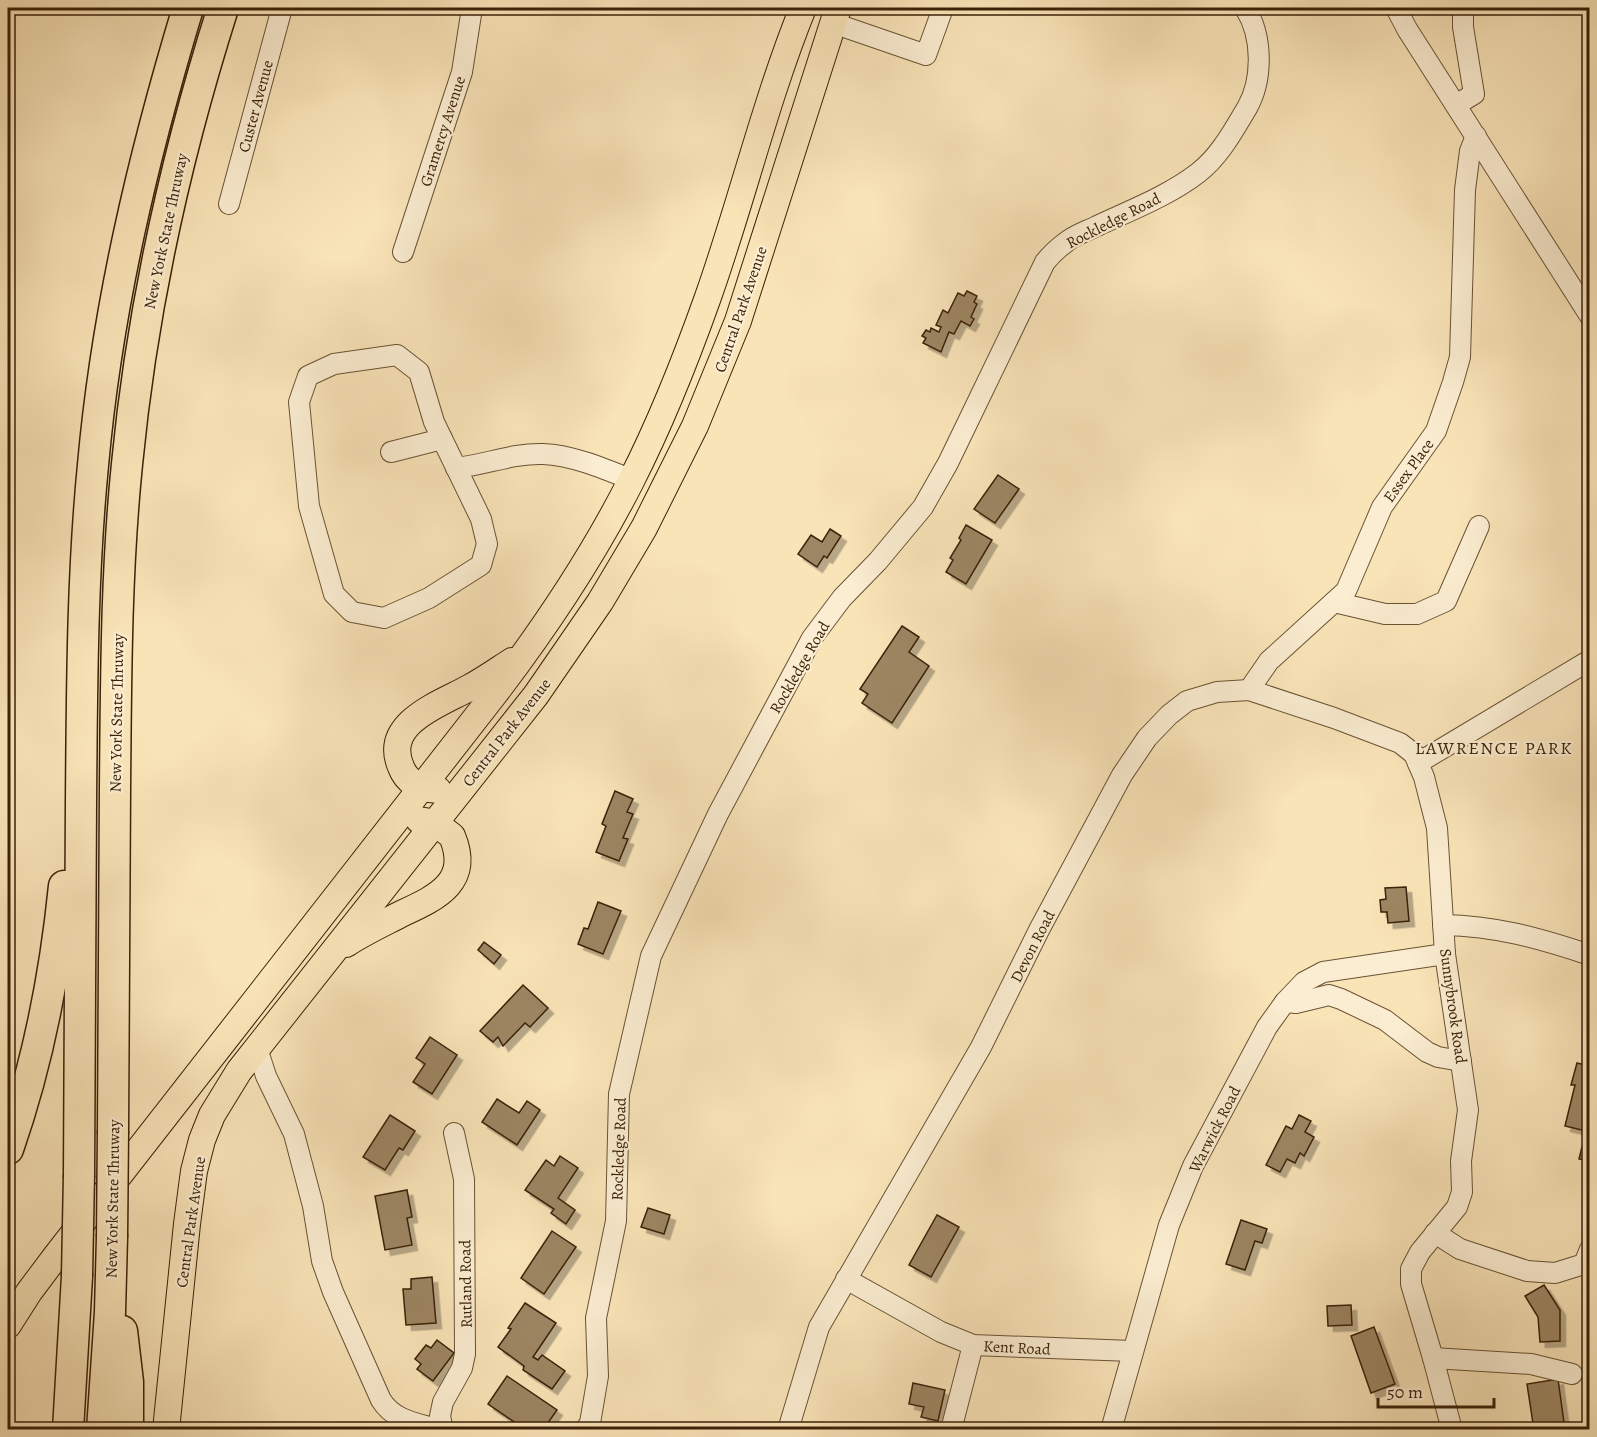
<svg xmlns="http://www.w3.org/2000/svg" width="1597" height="1437" font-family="Alegreya,serif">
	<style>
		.building { fill: #9d8664; stroke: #3a2108; stroke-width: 1.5; filter: url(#shadow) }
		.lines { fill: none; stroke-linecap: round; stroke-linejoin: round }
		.minor-casing { stroke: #6a5234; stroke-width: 22 }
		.major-casing { stroke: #3a2108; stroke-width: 28 }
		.highway-casing { stroke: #3a2108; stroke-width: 33 }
		.minor { stroke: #fbedd1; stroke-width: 20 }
		.major { stroke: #f9e4b8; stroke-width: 26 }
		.highway { stroke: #f9e4b8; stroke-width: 30 }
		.highway-bridge-casing { stroke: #3a2108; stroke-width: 33; stroke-linecap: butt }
		.highway-bridge { stroke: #f9e4b8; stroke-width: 30 }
		.labels { text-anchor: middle; stroke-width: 4.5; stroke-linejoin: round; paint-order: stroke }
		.street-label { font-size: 16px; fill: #3a2108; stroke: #fbedd1 }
		.neighbourhood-label { font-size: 18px; letter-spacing: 1.5px; fill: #3a2108; stroke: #fbedd1 }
	</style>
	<defs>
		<filter id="shadow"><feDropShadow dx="5.5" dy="5.5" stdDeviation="0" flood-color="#0004"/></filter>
	</defs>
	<rect width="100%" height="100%" fill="#f9e4b8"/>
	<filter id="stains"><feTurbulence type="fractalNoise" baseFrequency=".00333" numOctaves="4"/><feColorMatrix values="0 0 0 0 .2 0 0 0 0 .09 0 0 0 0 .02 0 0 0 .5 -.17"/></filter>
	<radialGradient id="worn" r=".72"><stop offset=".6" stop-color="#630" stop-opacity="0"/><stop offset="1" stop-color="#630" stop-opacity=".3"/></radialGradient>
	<g class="building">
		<polygon points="967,291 977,296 974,302 977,304 971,317 974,319 970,326 961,321 954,334 949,332 941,352 923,343 926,338 922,336 926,330 930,332 931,328 939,332 941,327 936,325 943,310 948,313 958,293 964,296"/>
		<polygon points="998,475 1019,489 995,523 974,509"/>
		<polygon points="966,525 992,540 966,584 946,572 953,560 950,558 961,540 959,538"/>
		<polygon points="830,529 841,536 827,558 824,556 817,567 798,554 811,535 822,542"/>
		<polygon points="902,626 919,637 909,652 929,666 892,723 862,703 868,694 860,689"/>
		<polygon points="615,791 633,799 627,812 633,814 623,838 628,839 619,861 596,852 606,826 602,824"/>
		<polygon points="1406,887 1409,921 1388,923 1387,912 1381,912 1380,900 1386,899 1385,888"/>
		<polygon points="598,902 621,911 603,954 578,944 584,928 588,929"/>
		<polygon points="484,942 501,955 494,964 478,950"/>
		<polygon points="523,985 548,1008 530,1027 525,1023 503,1046 498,1037 493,1042 480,1031"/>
		<polygon points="430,1037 457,1055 432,1094 413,1082 425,1064 416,1058"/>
		<polygon points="1577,1063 1590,1066 1590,1161 1579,1159 1586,1131 1565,1126 1575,1085 1571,1085"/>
		<polygon points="497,1099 519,1113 527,1101 540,1110 517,1145 482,1122"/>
		<polygon points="390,1115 415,1131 403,1150 399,1148 385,1170 363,1157"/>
		<polygon points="1299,1115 1311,1121 1305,1132 1314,1137 1304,1156 1300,1153 1295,1163 1287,1159 1280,1172 1266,1165 1286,1126 1292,1129"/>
		<polygon points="560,1156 578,1168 558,1198 575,1210 566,1224 551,1213 554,1209 525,1190 546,1160 554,1166"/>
		<polygon points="407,1190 412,1217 407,1218 412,1245 385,1250 375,1196"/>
		<polygon points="648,1208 670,1215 664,1234 641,1227"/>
		<polygon points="937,1215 959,1227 931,1277 909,1265"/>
		<polygon points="1241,1220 1267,1229 1262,1243 1255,1241 1245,1270 1226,1264"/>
		<polygon points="552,1231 576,1247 544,1294 521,1278"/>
		<polygon points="432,1277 436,1323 406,1325 403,1289 411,1289 411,1279"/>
		<polygon points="1544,1285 1560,1310 1560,1341 1540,1342 1538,1317 1525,1296"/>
		<polygon points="525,1303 556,1323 533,1357 538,1360 542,1355 565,1371 552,1389 523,1370 524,1366 498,1347 511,1329 508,1328"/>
		<polygon points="1351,1305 1352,1325 1328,1326 1327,1306"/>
		<polygon points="1374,1327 1395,1384 1371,1393 1351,1336"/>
		<polygon points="437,1340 454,1353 433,1381 417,1369 421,1364 415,1359 426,1345 431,1348"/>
		<polygon points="507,1376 557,1410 543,1430 526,1430 488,1404"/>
		<polygon points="1558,1379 1565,1430 1534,1430 1527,1384"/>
		<polygon points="913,1383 945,1390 938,1421 921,1417 924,1407 909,1404"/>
	</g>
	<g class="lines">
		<defs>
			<g id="minor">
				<polyline points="1396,8 1407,29 1590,316"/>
				<polyline points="833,23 926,55 943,8"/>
				<polyline points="1456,105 1474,94 1463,27 1463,8"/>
				<polyline points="229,204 282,8"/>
				<polyline points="403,252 462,72 472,8"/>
				<polygon points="397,355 419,372 434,422 481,519 487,544 481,565 429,598 384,618 352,612 334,594 309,506 299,402 308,376 334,364"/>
				<polyline points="391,452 442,439"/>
				<path d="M456,468C485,465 513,453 543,454C572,455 605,469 632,480"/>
				<polyline points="1334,602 1385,614 1417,614 1446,601 1479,526"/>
				<polyline points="1249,690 1269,661 1346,591 1382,507 1436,431 1453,382 1460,357 1465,190 1470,151 1476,136"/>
				<polyline points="1418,763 1590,660"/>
				<path d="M1443,925C1497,926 1539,938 1590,955"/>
				<polyline points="1285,1002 1296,1003 1329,995 1341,999 1385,1020 1427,1052 1438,1057 1461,1061"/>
				<path d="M257,1048L266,1076L294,1134L313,1206L322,1261L333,1292L381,1400C394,1421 417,1423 440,1430"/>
				<polyline points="1435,1233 1460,1249 1527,1271 1555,1273 1584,1264 1590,1249"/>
				<polyline points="846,1279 941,1332 973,1345 1132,1351"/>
				<polyline points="1433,1358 1531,1364 1572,1374"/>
				<polyline points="443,1430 440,1416 443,1402 462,1368 465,1354 464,1179 454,1133"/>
				<path d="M585,1430L590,1423L598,1376L596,1318L616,1221L619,1094L651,956L718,814L812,638L842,598L878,561L923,507L948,463L1045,262C1051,255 1058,248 1065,243C1074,235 1087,231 1097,226C1131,210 1168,196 1198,173C1220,156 1233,131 1247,108C1263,80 1263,36 1245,8"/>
				<polyline points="788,1430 819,1327 981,1047 1039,930 1122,775 1147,738 1169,715 1187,701 1217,692 1249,690 1334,718 1400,743 1414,754 1424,777 1437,828 1445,954 1468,1110 1461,1161 1462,1192 1457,1207 1420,1252 1411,1269 1411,1284 1433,1358 1452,1430"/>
				<polyline points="951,1430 973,1345"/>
				<polyline points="1111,1430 1169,1225 1193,1166 1267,1027 1285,1002 1304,982 1323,972 1445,954"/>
			</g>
			<g id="major">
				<path d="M438,790C421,789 407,783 401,767C382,723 440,704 469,688C484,680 498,670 512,661"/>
				<path d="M346,944C364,932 384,923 403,913C438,897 471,881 452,836L435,823L419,820"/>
				<path d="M8,1325L29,1292L56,1256L496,692C547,625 593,556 631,481C661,422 686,359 708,297C742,201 765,102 803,8"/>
				<polyline points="166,1430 187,1224 194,1171 202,1140 212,1115 239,1071 536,695 600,602 644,528 695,426 738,321 838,8"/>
			</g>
			<g id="highway">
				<path d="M113,1131C114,1017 115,903 115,789C116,680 116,572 127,464C142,309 176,156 223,8"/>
				<path d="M8,1149C38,1063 55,976 64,886"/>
				<path d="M79,1175C80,1051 81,927 81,802C82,690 82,577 93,465C107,309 143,157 188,8"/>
				<polyline points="122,1331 128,1382 128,1430"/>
				<polyline points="68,1430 77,1276"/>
				<polyline points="102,1430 110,1312 112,1237"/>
			</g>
		</defs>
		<use href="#minor" class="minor-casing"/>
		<use href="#major" class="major-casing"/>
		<use href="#highway" class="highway-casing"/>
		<use href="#minor" class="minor"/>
		<use href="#major" class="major"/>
		<use href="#highway" class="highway"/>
		<defs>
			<g id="highway-bridge">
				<polyline points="112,1237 113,1131"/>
				<polyline points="77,1276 79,1175"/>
			</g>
		</defs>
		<use href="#highway-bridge" class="highway-bridge-casing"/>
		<use href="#highway-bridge" class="highway-bridge"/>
	</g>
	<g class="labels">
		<g class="street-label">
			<text transform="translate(255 106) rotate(-75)" y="6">Custer Avenue</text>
			<text transform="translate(442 131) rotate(-72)" y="6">Gramercy Avenue</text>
			<text transform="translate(1113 220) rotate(-27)" y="6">Rockledge Road</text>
			<text transform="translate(165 231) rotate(-78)" y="6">New York State Thruway</text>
			<text transform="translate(740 309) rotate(-71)" y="6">Central Park Avenue</text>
			<text transform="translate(1408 470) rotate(-54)" y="6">Essex Place</text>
			<text transform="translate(799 667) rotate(-60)" y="6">Rockledge Road</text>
			<text transform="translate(116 713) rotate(-89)" y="6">New York State Thruway</text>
			<text transform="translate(506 732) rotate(-52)" y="6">Central Park Avenue</text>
			<text transform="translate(1032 946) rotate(-63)" y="6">Devon Road</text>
			<text transform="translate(1454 1006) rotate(82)" y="6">Sunnybrook Road</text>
			<text transform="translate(1214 1129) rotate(-63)" y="6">Warwick Road</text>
			<text transform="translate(618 1149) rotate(-88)" y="6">Rockledge Road</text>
			<text transform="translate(112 1199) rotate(-89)" y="6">New York State Thruway</text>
			<text transform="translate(190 1222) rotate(-82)" y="6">Central Park Avenue</text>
			<text transform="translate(465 1284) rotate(-91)" y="6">Rutland Road</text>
			<text transform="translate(1017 1347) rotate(3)" y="6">Kent Road</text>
		</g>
		<g class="neighbourhood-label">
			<text x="1494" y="754">LAWRENCE PARK</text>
		</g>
	</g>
	<rect width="1597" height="1437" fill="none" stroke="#f9e4b8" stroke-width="30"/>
	<rect x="9" y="9" width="1579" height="1419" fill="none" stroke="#3a2108" stroke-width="3"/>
	<rect x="15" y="15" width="1567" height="1407" fill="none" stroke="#3a2108" stroke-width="1.5"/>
	<path d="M1378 1398v9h116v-9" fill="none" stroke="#3a2108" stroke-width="3"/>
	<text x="1387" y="1398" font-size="18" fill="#3a2108" stroke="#fbedd1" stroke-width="4.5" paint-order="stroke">50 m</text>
	<rect width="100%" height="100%" filter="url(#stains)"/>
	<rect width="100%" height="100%" fill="url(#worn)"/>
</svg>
